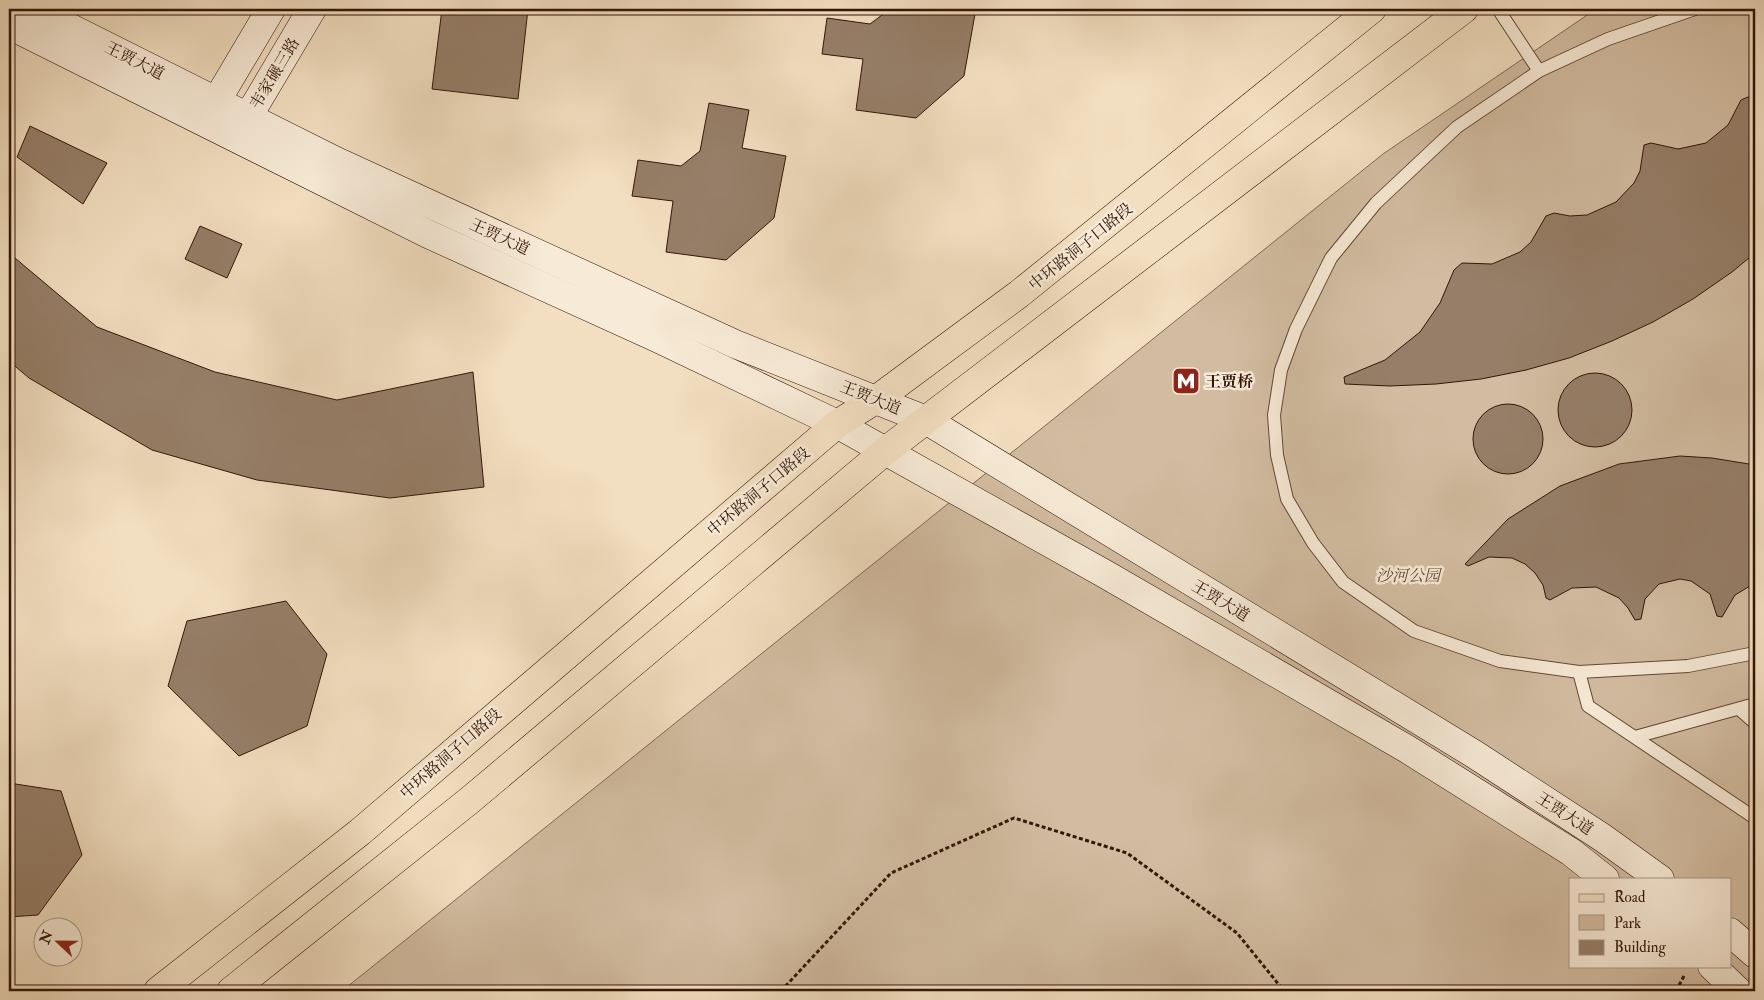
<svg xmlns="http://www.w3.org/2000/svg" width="1764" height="1000" font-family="'IM FELL Double Pica','Noto Serif SC',serif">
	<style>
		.green { fill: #d2bca1; stroke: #826854; fill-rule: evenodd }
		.building { fill: #967e68; stroke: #331508 }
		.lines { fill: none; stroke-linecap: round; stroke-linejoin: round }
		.lane-casing { stroke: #634736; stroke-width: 14 }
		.secondary-casing { stroke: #331508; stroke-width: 29 }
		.primary-casing { stroke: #331508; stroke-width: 29 }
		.path { stroke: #331508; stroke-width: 3; stroke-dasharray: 4 2.5; stroke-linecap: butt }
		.lane { stroke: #f7ead6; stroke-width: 12 }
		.secondary { stroke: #f7ead6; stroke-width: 28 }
		.primary { stroke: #f2dec0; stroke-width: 28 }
		.labels { text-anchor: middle; stroke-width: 5; stroke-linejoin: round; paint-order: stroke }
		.street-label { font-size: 16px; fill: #331508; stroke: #f7ead6 }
		.poi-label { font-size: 16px; font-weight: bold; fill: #331508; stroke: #f7ead6; text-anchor: start }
		.park-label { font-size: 16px; font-style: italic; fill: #634736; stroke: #f7ead6 }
	</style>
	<rect width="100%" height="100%" fill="#f2dec0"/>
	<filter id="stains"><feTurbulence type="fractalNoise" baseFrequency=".004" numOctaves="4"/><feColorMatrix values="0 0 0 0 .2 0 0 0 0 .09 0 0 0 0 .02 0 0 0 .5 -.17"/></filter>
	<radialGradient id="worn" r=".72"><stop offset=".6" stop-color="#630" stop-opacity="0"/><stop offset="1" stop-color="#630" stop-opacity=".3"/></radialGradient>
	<path class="green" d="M1596,9H1755V991H342L1383,154ZM1570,879H1730V966H1570Z"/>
	<g class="building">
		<polygon points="442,9 528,9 518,99 432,89"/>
		<polygon points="890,9 948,9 975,14 964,76 916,118 856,110 863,59 822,54 827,18 870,24"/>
		<polygon points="1748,97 1755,98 1755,253 1732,272 1693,299 1653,322 1612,341 1569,358 1526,370 1481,379 1436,384 1390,386 1345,384 1344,377 1385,360 1420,332 1440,303 1454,270 1462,263 1492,264 1520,252 1531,242 1546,216 1554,213 1570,216 1587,215 1616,202 1634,183 1640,171 1644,145 1651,143 1678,149 1706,143 1728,125 1741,100"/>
		<polygon points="709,103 749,110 742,148 786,156 774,218 726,260 666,252 673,201 632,196 638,160 681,166 700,151"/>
		<polygon points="30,126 107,163 83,204 17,157"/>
		<polygon points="200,226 242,244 227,278 185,259"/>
		<polygon points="9,253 97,327 215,372 337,400 473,372 484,487 390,498 257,480 152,450 29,378 9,361"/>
		<circle cx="1595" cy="410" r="37"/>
		<circle cx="1508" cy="439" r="35"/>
		<polygon points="1680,456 1712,458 1755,465 1755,583 1735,595 1722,617 1717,616 1710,594 1691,581 1680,579 1659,584 1645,599 1641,619 1635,620 1628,608 1619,598 1596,587 1572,588 1550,600 1546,598 1543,585 1535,573 1525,564 1512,558 1489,557 1468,566 1465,564 1508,519 1560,486 1619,464"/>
		<polygon points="286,601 327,654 307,726 239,756 168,686 187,621"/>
		<polygon points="9,783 61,791 82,855 38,915 9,917"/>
	</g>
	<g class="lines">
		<defs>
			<g id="lane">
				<polyline points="1498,9 1539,71"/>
				<polyline points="1695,9 1608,39 1539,71 1457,127 1376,203 1331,258 1296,329 1281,370 1274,415 1277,455 1287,499 1313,543 1343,582 1414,631 1500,661 1579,672 1688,666 1755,653"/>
				<polyline points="1579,672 1588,706 1755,818"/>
				<polyline points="1739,709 1755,723"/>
				<polyline points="1635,737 1755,704"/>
			</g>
			<g id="secondary">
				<polyline points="33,9 336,161 735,344 926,420 1474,754 1603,838 1660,879"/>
				<polyline points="9,25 428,234 657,338 837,424 1105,574 1407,749 1571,852 1605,879"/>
				<polyline points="207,117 271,9"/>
				<polyline points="239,132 312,9"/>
				<polyline points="1730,932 1755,954"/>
				<polyline points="1712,966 1738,991"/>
			</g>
			<g id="primary">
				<polyline points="158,991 360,832 837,424 877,399 1019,294 1372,9"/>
				<polyline points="231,991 470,800 884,452 1464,9"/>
			</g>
		</defs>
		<use href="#lane" class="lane-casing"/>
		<use href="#secondary" class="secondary-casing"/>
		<use href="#primary" class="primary-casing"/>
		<g class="path">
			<polyline points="781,991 891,873 1014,818 1127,853 1237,933 1284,991"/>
			<polyline points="1676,991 1685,974"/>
		</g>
		<use href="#lane" class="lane"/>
		<use href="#secondary" class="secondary"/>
		<use href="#primary" class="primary"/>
	</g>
	<defs>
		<symbol id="metro-square" viewBox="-11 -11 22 22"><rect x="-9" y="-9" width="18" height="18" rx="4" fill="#8f2418" stroke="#f7ead6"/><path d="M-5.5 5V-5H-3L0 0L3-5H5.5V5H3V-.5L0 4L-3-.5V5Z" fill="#fff"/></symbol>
	</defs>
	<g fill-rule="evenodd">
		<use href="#metro-square" x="1170" y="365" width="32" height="32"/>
	</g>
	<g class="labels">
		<g class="street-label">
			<text transform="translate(135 60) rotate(27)" y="6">王贾大道</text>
			<text transform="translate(274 73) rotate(-59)" y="6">韦家碾三路</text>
			<text transform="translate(500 236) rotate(25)" y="6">王贾大道</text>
			<text transform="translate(1080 246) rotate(-39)" y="6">中环路洞子口路段</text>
			<text transform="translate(871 397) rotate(22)" y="6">王贾大道</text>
			<text transform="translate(758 491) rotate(-40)" y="6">中环路洞子口路段</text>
			<text transform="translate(1221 600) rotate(31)" y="6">王贾大道</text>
			<text transform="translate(450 753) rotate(-41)" y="6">中环路洞子口路段</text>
			<text transform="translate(1565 813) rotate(33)" y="6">王贾大道</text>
		</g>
		<g class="poi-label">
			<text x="1205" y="387">王贾桥</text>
		</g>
		<g class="park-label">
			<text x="1408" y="581">沙河公园</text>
		</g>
	</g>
	<rect width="1764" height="1000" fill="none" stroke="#f2dec0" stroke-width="30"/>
	<rect x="10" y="10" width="1744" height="980" fill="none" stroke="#331508" stroke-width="2.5"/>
	<rect x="15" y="15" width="1734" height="970" fill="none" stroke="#331508"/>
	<rect x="1569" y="878" width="162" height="90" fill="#f7ead6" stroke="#a99584"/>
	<rect x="1579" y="894" width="25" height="8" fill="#f2dec0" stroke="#a99584"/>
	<text x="1614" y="902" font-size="15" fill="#331508">Road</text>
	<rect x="1579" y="915" width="25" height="15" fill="#d2bca1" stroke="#a99584"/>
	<text x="1614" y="928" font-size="15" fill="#331508">Park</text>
	<rect x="1579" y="940" width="25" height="15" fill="#967e68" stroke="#a99584"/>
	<text x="1614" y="952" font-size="15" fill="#331508">Building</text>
	<g transform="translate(58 942) rotate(292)"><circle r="24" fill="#f7ead6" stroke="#a99584"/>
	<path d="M0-4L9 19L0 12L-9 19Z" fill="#8f2418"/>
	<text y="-8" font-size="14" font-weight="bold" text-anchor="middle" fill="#331508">N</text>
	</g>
	<rect width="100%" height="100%" filter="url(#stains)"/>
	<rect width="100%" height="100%" fill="url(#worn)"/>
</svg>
